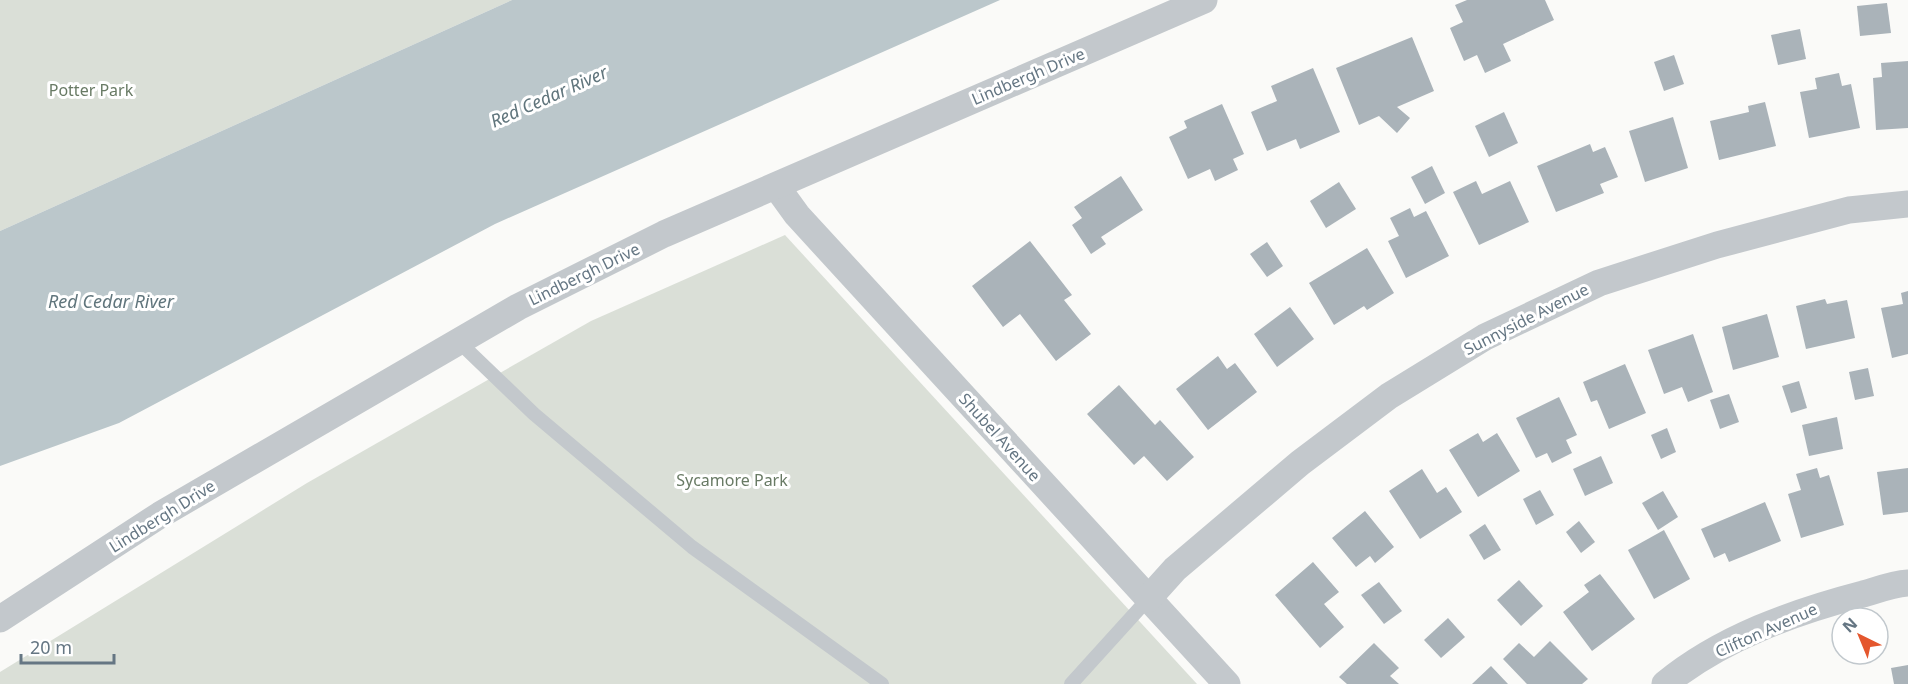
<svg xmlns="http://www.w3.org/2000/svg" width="1908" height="684" font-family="'Noto Sans',sans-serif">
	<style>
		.green { fill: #dadfd7 }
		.water { fill: #bbc7cb }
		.building { fill: #aab3b9 }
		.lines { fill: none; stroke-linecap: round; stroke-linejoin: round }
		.lane { stroke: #c3c8cc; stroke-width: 14 }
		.street { stroke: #c3c8cc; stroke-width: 27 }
		.labels { text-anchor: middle; stroke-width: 6; stroke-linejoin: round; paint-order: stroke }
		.street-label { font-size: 16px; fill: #657683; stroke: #fff }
		.park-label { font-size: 16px; fill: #687a64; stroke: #fff }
		.water-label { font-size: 18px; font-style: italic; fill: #60757c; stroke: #fff }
	</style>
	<rect width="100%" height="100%" fill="#fafaf8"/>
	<g class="green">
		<polygon points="0,0 512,0 0,231"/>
		<polygon points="785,235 1197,684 0,684 0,672 307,483 591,321"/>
	</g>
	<polygon class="water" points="512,0 1000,0 495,224 119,423 0,466 0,231"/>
	<g class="building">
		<polygon points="1467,0 1545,0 1554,20 1503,44 1511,61 1485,73 1477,55 1464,61 1450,28 1463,22 1455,5"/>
		<polygon points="1887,3 1891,33 1860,36 1857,6"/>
		<polygon points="1800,29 1806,59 1778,65 1771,35"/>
		<polygon points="1412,37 1434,91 1397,107 1410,118 1397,133 1379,116 1359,125 1336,68"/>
		<polygon points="1674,55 1684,84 1664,91 1654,62"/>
		<polygon points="1908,61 1908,128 1876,130 1873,78 1882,77 1881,63"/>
		<polygon points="1313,68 1340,132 1300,149 1296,139 1267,151 1251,112 1277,101 1271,86"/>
		<polygon points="1839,73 1842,86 1851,84 1860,128 1809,138 1800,92 1817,89 1815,78"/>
		<polygon points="1765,102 1776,146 1719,160 1710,121 1749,112 1748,106"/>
		<polygon points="1222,104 1244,154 1233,159 1238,170 1215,181 1210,169 1188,179 1169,137 1187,128 1184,121"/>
		<polygon points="1504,112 1518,143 1489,157 1475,126"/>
		<polygon points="1673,117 1688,168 1645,182 1629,131"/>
		<polygon points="1590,144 1593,152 1605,147 1618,177 1600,184 1604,193 1556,212 1537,166"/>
		<polygon points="1432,166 1445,193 1425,204 1411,177"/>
		<polygon points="1121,176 1143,210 1101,237 1106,244 1091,254 1072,225 1082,218 1074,207"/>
		<polygon points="1476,181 1482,194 1510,181 1529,222 1479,245 1453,192"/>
		<polygon points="1339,182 1356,209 1326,228 1310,201"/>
		<polygon points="1410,208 1414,217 1426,211 1449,256 1406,278 1388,241 1399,236 1390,218"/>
		<polygon points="1030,241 1072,295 1064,300 1091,334 1056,361 1020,314 1003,327 972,286"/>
		<polygon points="1267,242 1283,266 1267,277 1250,254"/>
		<polygon points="1367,248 1394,293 1367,310 1364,306 1334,325 1309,283"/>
		<polygon points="1908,291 1908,354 1892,358 1881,308 1903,304 1901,293"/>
		<polygon points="1825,299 1827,304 1847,300 1855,338 1806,349 1796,306"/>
		<polygon points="1290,307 1314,339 1277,367 1254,334"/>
		<polygon points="1767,314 1779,357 1733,370 1722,327"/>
		<polygon points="1693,334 1713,392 1688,402 1682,387 1664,394 1648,350"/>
		<polygon points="1218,356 1227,369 1235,363 1257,392 1208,430 1176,389"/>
		<polygon points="1625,364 1646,413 1609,429 1597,400 1591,402 1583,382"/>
		<polygon points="1868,368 1874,396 1855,400 1849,372"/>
		<polygon points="1799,381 1807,408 1791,413 1782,386"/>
		<polygon points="1119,385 1155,425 1160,420 1194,457 1167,481 1144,456 1134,465 1087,414"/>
		<polygon points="1729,394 1739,422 1720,429 1710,400"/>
		<polygon points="1559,397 1577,435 1566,440 1572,453 1552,463 1547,453 1536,458 1516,418"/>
		<polygon points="1837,417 1843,449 1809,456 1802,425"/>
		<polygon points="1667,428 1676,452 1661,459 1651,435"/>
		<polygon points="1478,433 1483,442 1497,433 1520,471 1478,497 1449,450"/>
		<polygon points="1601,456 1613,483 1585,496 1573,469"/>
		<polygon points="1817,468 1820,478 1829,475 1844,525 1801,538 1788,494 1801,490 1796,474"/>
		<polygon points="1908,468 1908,512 1883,515 1877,472"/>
		<polygon points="1422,469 1437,493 1446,487 1462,512 1420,539 1389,491"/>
		<polygon points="1540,490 1554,515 1536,525 1523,499"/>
		<polygon points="1663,491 1678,517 1658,530 1642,503"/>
		<polygon points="1765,502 1781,541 1729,562 1725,553 1714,558 1701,529"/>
		<polygon points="1365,511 1394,547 1375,563 1370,556 1356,567 1332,538"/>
		<polygon points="1579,521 1595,542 1581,553 1566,532"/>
		<polygon points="1485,524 1501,550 1484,560 1469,535"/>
		<polygon points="1664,530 1690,579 1654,599 1628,550"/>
		<polygon points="1313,562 1339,592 1324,604 1344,627 1320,648 1275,595"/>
		<polygon points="1600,574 1635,619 1592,651 1563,612 1589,592 1584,585"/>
		<polygon points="1519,580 1543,606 1521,626 1497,600"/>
		<polygon points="1379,582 1402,611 1384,624 1361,595"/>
		<polygon points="1448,618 1465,637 1441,658 1424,640"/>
		<polygon points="1550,641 1588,679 1582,684 1527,684 1503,659 1519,643 1534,657"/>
		<polygon points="1374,643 1399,668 1390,676 1399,684 1347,684 1339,677"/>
		<polygon points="1908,665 1908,684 1894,684 1891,668"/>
		<polygon points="1491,666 1508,684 1472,684"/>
	</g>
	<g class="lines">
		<g class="lane">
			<polyline points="458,341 534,414 692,547 882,684"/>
			<polyline points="1071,684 1148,599"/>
		</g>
		<g class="street">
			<polyline points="776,186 797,215 1227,684"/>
			<polyline points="1148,599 1175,569 1300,463 1389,396 1485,337 1599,283 1717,245 1849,210 1908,204"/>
			<polyline points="0,619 160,515 518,307 664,234 1204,0"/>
			<path d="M1665,684C1721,638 1794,612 1863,594C1877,590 1893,584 1908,583"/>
		</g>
	</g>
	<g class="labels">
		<g class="street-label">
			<text transform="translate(1028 76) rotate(-23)" y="6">Lindbergh Drive</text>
			<text transform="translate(584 274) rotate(-26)" y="6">Lindbergh Drive</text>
			<text transform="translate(1526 319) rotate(-27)" y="6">Sunnyside Avenue</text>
			<text transform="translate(1000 437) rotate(48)" y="6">Shubel Avenue</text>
			<text transform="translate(162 516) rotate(-32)" y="6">Lindbergh Drive</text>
			<text transform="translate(1766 630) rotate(-24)" y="6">Clifton Avenue</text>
		</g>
		<g class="park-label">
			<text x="91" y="96">Potter Park</text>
			<text x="732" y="486">Sycamore Park</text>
		</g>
		<g class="water-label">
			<text transform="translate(549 97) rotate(-24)" y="6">Red Cedar River</text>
			<text x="111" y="308">Red Cedar River</text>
		</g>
	</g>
	<g transform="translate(1860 636) rotate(317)"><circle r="28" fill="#ffffff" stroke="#c1c8cd" stroke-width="1.5"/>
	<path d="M0-4.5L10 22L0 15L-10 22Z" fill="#e4572e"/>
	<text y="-9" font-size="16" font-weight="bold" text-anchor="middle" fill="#657683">N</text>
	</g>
	<path d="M21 654v9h93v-9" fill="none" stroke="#657683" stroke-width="3"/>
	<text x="30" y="654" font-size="18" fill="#657683" stroke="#ffffff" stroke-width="4.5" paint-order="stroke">20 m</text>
</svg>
